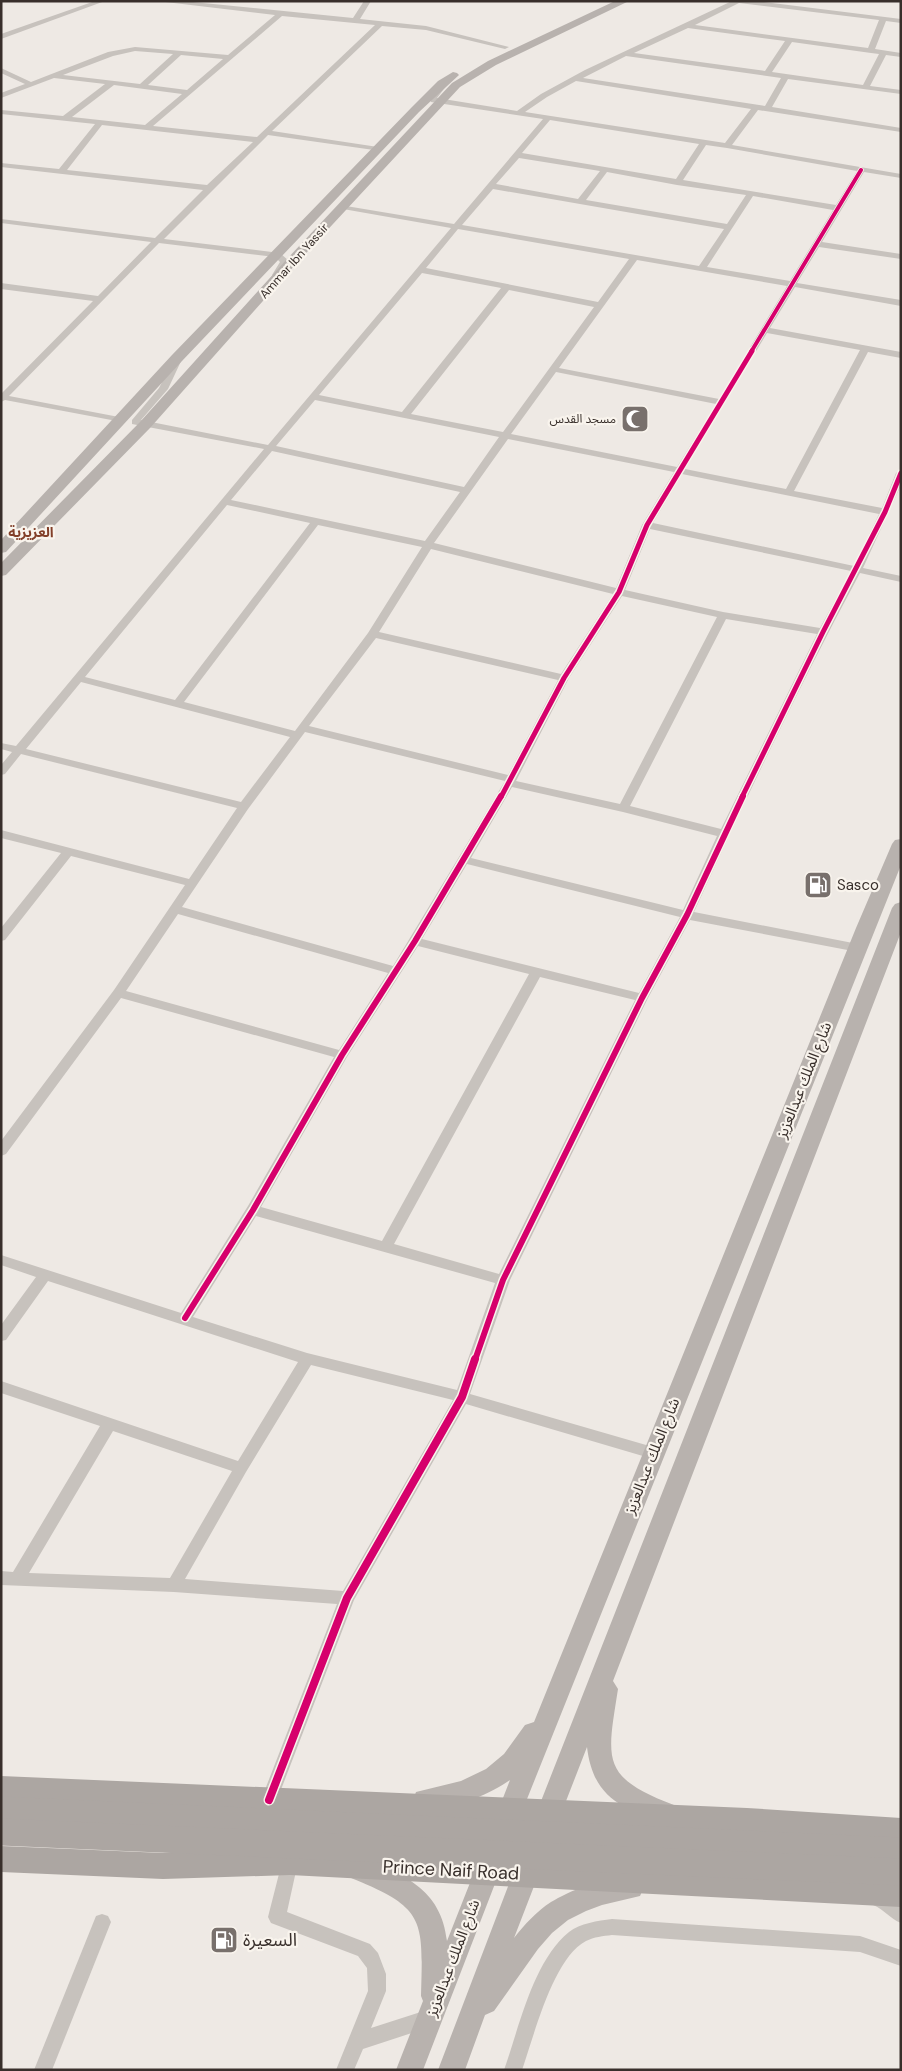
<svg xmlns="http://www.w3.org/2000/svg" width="902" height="2071" font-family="'DM Sans','Noto Sans Arabic',sans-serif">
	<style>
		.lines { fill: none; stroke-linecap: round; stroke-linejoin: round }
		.street { fill: #c7c2bd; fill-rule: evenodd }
		.secondary { fill: #b8b2ae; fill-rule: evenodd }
		.primary { fill: #aca6a2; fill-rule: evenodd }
		.primary-bridge { stroke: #aca6a2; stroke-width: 27 }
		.cycleway-far3-casing { stroke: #f9f4ed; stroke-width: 5.5 }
		.cycleway-far2-casing { stroke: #f9f4ed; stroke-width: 8 }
		.cycleway-far1-casing { stroke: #f9f4ed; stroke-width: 9 }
		.cycleway-casing { stroke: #f9f4ed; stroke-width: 11 }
		.cycleway-far3 { stroke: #d6006c; stroke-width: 4 }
		.cycleway-far2 { stroke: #d6006c; stroke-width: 5 }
		.cycleway-far1 { stroke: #d6006c; stroke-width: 6 }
		.cycleway { stroke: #d6006c; stroke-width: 8 }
		.labels { text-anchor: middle; stroke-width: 4.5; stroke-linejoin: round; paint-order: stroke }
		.far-street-label { font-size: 12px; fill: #382f2b; stroke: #f9f4ed }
		.far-poi-label { font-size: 12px; fill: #382f2b; stroke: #f9f4ed; text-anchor: end }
		.far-neighbourhood-label { font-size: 14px; font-weight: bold; fill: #823f29; stroke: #f9f4ed }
		.poi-label { font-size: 15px; fill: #382f2b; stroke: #f9f4ed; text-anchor: start }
		.street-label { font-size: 15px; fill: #382f2b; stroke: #f9f4ed }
		.near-street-label { font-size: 18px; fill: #382f2b; stroke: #f9f4ed }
		.near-poi-label { font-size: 18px; fill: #382f2b; stroke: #f9f4ed; text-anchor: start }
	</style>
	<rect width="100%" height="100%" fill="#eee9e4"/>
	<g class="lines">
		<g class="street">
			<polygon points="95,1 105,1 1,39 1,34"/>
			<path d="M157,1H183L353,18L364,1H371L360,19L426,26L509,47L505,49L426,30L382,26L272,131L378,147L382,149L381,151L268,135L164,239L280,253L289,261L279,277L272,275L280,262L275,257L159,243L9,396L119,417L122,418V422L5,400L1,402V394L93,301L1,289V283L98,296L151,242L1,223V219L155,238L203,190L1,167V163L59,169L95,124L1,114V110L63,116L105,84L54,78L1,98V93L25,84L1,73V68L31,82L108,52L135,47L228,55L275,15ZM282,16L375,25L257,137L153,126ZM135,51L173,54L140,84L63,75L113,56ZM181,55L223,59L187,90L148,85ZM114,85L182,94L145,125L72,117ZM102,125L253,142L207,185L67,170Z"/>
			<path d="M732,1H757L901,19V23L886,21L875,49L901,53V57L886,55L870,86L901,90V94L788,79L772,107L901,128V132L758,110L732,145L901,174V178L864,172L822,242L901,254V259L819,247L797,283L901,300V306L795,287L770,328L901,352V358L868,352L794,491L882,508L896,473L901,470V485L863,568L901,576V582L860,573C800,684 746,798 694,912L858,944L864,948L858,952L690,920L648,998L510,1280L470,1394L653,1447L658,1449L660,1453L658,1457L653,1459L466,1404L354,1600L277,1800L275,1805L269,1808L263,1805L261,1800L337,1604L174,1592L1,1585V1571L13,1572L100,1426L1,1393V1381L238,1461L298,1362L48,1281L6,1340L1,1341V1325L36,1277L1,1265V1255L181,1313L248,1206L334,1057L121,998L6,1154L1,1156V1141L114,990L185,885L71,856L5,940L1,941V928L61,853L1,838V830L189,879L237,808L21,754L5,774L1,775V765L12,752L1,749V743L16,746L264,449L132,424V420L159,388L175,357H181L182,359L168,389L141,420L268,445L451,228L343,209L339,207L340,205L454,224L543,119L431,102L429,97L439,84L446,86L437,98L517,111L541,94L585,70ZM739,3L879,20L868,48L695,25ZM688,28L785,41L765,71L634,53ZM792,42L871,53L879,54L863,85L772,72ZM626,56L767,76L781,78L765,106L583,78ZM576,81L751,109L725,143L525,112L547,97ZM550,120L699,144L676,179L522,153ZM706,145L727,148L857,171L836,205L683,180ZM519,158L600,171L578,199L496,184ZM607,172L677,185L746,195L727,224L586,200ZM493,189L724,229L699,266L462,225ZM753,196L833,210L790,281L707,267ZM458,229L629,259L598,302L426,268ZM637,260L787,286L719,399L559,368ZM422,273L501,288L402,412L319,395ZM509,290L594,307L503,432L411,414ZM767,333L860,350L786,489L685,469ZM556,372L716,404L677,467L511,434ZM315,400L499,437L464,487L276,446ZM508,439L674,472L642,525L616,588L434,543ZM272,451L460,492L425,541L231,500ZM682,474L879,514L854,566L653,523ZM227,505L310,523L175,700L85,677ZM318,525L422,547L368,633L295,731L184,702ZM650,529L851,571L820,628L723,612L625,590ZM431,549L613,594L561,674L379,632ZM622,596L717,617L620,804L516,781L569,678ZM726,619L817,634L721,829L630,806ZM376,638L558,680L508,775L309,726ZM81,682L290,737L241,802L26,749ZM305,732L505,781L393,966L182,907L248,809ZM512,787L623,812L717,836L683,910L471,858ZM467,864L680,917L639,993L422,939ZM178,914L388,973L339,1050L126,991ZM418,946L529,974L382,1241L261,1207L347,1057ZM540,977L635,1000L499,1274L394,1244ZM256,1216L495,1283L457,1390L307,1353L193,1317ZM311,1365L453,1400L343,1591L185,1579L246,1472ZM113,1431L232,1471L170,1578L29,1573Z"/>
			<polygon points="290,1854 296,1856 298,1862 287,1912 370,1944 378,1953 386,1974 386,1991 371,2028 430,2009 436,2012 439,2018 436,2024 430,2027 363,2049 354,2070 336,2070 368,1991 367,1968 358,1956 271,1923 268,1917 282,1862 284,1856"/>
			<path d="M879,1891L894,1897L901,1903V1923C890,1919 884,1909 873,1905L870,1899L873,1893Z"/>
			<polygon points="102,1914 108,1916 111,1922 52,2070 34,2070 96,1916"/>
			<path d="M612,1919L860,1936L901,1950V1966L860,1952L612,1935C603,1936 594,1937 586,1941C553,1958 534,2036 522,2070H504C519,2028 533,1961 569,1932C580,1923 598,1921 612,1919Z"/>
		</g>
		<g class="secondary">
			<polygon points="615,1 629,1 496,65 460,87 295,265 150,428 6,575 1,576 1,563 140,422 287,259 452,83 488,61"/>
			<polygon points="453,72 457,73 459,75 419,112 182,361 6,552 1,553 1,540 172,355 411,108 438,81"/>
			<path d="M901,839V865L515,1829L506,1833L497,1829L494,1821L510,1780C490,1794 440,1817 416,1808L413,1800L416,1792L461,1781L486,1769L504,1754L525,1725L534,1722L856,928L892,844L895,840Z"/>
			<path d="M901,902V932L613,1681L618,1689C607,1760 600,1777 674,1805L677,1813L674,1821L665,1824C622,1808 593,1798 587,1747L554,1832L545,1836L536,1832L532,1824L892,908L895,904Z"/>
			<path d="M490,1851L499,1855L503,1863L423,2070H396L423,2001L421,1996C423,1920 426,1908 351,1878L347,1870L351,1862L360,1858C403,1874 441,1888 447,1941L481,1855Z"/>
			<path d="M530,1851L539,1855L543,1863L514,1938C525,1924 537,1911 551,1902C571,1890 618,1870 640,1878L644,1887L640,1896L602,1905L586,1911L568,1920L552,1933L538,1949L494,2011L485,2015L465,2070H438L517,1863L521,1855Z"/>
		</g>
		<g class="primary">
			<polygon points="1,1776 747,1808 901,1818 901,1844 747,1834 1,1802"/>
			<polygon points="1,1846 163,1853 290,1849 901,1879 901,1907 290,1875 163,1879 1,1872"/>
		</g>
		<g class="primary-bridge">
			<polyline points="1,1810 901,1851"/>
			<polyline points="1,1832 901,1872"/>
		</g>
		<defs>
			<polyline id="cycleway-far3" points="751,352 861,170"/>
			<g id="cycleway-far2">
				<polyline points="501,797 564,678 619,592 647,525 752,351"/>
				<polyline points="742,797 823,632 885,512 901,473"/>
			</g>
			<g id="cycleway-far1">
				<polyline points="185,1318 253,1210 342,1055 415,941 501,796"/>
				<polyline points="475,1360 503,1280 642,998 687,915 743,796"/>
			</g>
			<polyline id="cycleway" points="269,1800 347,1598 462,1397 475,1359"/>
		</defs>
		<use href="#cycleway-far3" class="cycleway-far3-casing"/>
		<use href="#cycleway-far2" class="cycleway-far2-casing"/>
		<use href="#cycleway-far1" class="cycleway-far1-casing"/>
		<use href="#cycleway" class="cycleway-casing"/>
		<use href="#cycleway-far3" class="cycleway-far3"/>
		<use href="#cycleway-far2" class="cycleway-far2"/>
		<use href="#cycleway-far1" class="cycleway-far1"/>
		<use href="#cycleway" class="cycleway"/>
	</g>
	<defs>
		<symbol id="mosque-square" viewBox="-11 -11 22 22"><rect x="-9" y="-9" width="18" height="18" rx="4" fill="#78706c" stroke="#f9f4ed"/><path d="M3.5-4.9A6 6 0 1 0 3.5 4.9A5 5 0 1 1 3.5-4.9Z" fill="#fff"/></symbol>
		<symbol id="fuel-square" viewBox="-11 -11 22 22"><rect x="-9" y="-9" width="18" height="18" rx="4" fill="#78706c" stroke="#f9f4ed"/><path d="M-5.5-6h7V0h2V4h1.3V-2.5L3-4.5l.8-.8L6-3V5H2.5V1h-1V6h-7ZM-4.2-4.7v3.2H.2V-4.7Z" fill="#fff"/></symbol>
	</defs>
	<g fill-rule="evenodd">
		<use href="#mosque-square" x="619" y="403" width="32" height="32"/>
		<use href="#fuel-square" x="802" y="869" width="32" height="32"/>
		<use href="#fuel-square" x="208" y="1924" width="32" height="32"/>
	</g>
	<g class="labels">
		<g class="far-street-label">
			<text transform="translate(294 261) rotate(-48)" y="4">Ammar Ibn Yassir</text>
		</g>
		<g class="far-poi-label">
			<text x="616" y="423">مسجد القدس</text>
		</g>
		<g class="far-neighbourhood-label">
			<text x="31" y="537">العزيزية</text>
		</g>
		<g class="poi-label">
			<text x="837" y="890">Sasco</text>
		</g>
		<g class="street-label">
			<text transform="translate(804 1080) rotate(-68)" y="5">شارع الملك عبدالعزيز</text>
			<text transform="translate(652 1456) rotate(-68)" y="5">شارع الملك عبدالعزيز</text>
			<text transform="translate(453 1958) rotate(-69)" y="5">شارع الملك عبدالعزيز</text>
		</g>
		<g class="near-street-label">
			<text transform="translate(451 1870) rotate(3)" y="6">Prince Naif Road</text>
		</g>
		<g class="near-poi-label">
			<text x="243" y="1946">السعيرة</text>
		</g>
	</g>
	<rect width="902" height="2071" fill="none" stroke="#382f2b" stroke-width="5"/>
</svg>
